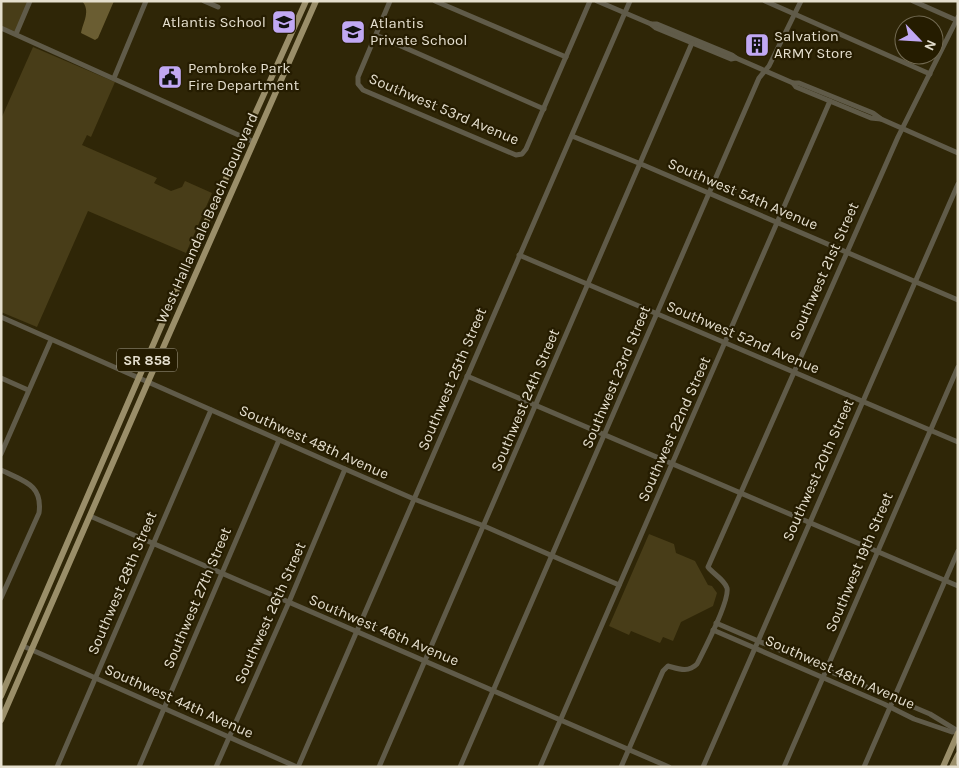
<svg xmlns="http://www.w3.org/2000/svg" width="959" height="768" font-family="Karla,sans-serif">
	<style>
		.green { fill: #483d18 }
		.water { fill: #6a5d32 }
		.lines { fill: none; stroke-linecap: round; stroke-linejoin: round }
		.minor { stroke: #605b49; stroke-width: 5 }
		.major { stroke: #9a8e69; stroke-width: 6 }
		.labels { text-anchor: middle; stroke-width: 4.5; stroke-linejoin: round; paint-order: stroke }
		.shield { fill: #251c00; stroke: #aba490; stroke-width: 1 }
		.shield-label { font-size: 14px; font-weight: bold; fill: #e5dfce }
		.poi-label { font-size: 15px; fill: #e5dfce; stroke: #251c00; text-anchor: start }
		.street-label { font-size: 15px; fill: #e5dfce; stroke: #251c00 }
	</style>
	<rect width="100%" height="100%" fill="#2f2607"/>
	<g class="green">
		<polygon points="1,1 30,1 16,32 1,26"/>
		<polygon points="33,47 115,82 91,137 87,135 82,145 157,178 154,183 171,191 182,187 185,181 212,193 186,253 88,211 37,327 1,312 1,119"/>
		<polygon points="649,534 674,544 676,553 695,561 708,585 712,586 717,593 713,606 681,622 673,641 663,637 660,643 631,631 629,635 609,626"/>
	</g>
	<path class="water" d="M82,1H114L98,38L95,40L81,33C83,22 91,11 82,1Z"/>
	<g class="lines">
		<g class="minor">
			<polyline points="204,1 218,7"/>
			<polyline points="390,1 358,77 358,84 363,90 516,155 522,154 526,149 590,1"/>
			<polyline points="435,1 566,57"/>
			<polyline points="597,1 651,24 656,28 731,59 736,58"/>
			<polyline points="765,1 930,74"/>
			<polyline points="913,1 956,20"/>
			<polyline points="651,24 657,24 732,55 736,58 793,83 796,87 871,118 881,119"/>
			<polyline points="1,28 254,142"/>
			<polyline points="16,34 30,1"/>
			<polyline points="376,35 544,109"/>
			<polyline points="114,78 146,1"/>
			<polyline points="793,83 799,83 873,113 881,119 958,153"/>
			<polyline points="572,136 641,164 958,300"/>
			<polyline points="519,255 958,442"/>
			<polyline points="1,317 345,469 414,499 484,526 619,585"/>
			<polyline points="467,376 958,586"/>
			<polyline points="1,378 28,390"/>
			<polyline points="1,454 51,340"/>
			<path d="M1,470C23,481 43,484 39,513L1,598"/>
			<polyline points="90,516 669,767"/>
			<polyline points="716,623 930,714 958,731"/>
			<polyline points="713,630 884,704 914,719 952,732 958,731"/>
			<polyline points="23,646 297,767"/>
			<polyline points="57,767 211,410"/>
			<polyline points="139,767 279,440"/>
			<polyline points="216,767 289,602 345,469"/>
			<polyline points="298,767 630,1"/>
			<polyline points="379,767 692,43"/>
			<polyline points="460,767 759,78 769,66 801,1"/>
			<polyline points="540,767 830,101"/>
			<path d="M621,767L663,671L668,666C679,669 688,673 697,664C704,650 730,601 727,588C724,579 713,574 708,567L898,137L958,17"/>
			<polyline points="703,767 958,184"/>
			<polyline points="784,767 958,367"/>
			<polyline points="864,767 958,551"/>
		</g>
		<g class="major">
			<polyline points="1,696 205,225 306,1"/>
			<polyline points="1,720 148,382 316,1"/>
			<polyline points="943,767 958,733"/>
			<polyline points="952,767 958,755"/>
		</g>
	</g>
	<defs>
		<symbol id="school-square" viewBox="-11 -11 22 22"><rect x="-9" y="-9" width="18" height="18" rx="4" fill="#c1a8f3" stroke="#251c00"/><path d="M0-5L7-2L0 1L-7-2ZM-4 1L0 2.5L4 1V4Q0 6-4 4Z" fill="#111"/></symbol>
		<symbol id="building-square" viewBox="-11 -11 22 22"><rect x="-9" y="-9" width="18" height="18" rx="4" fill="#c1a8f3" stroke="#251c00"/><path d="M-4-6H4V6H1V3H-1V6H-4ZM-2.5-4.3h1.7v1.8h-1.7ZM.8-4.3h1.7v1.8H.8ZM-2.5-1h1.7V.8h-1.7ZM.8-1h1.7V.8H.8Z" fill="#111"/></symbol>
		<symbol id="civic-square" viewBox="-11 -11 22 22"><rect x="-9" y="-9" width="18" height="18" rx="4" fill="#c1a8f3" stroke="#251c00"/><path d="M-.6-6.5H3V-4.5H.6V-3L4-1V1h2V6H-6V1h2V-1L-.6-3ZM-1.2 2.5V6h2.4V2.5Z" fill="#111"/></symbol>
	</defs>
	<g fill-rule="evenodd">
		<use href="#school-square" x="270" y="8" width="28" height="28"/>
		<use href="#school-square" x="339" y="18" width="28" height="28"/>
		<use href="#building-square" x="743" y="31" width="28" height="28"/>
		<use href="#civic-square" x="156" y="63" width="28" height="28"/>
	</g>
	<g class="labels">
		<rect class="shield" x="117" y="348.5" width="60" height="23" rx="4"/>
		<g class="shield-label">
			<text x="147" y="365">SR 858</text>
		</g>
		<g class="poi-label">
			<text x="266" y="27" text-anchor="end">Atlantis School</text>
			<text x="370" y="28">Atlantis<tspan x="370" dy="17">Private School</tspan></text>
			<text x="774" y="41">Salvation<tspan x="774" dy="17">ARMY Store</tspan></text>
			<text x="188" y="73">Pembroke Park<tspan x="188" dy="17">Fire Department</tspan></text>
		</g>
		<g class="street-label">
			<text transform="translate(444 109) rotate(23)" y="5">Southwest 53rd Avenue</text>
			<text transform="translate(743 194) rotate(23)" y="5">Southwest 54th Avenue</text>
			<text transform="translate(207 218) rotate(-66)" y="5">West Hallandale Beach Boulevard</text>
			<text transform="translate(824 271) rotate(-66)" y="5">Southwest 21st Street</text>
			<text transform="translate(743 337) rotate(23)" y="5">Southwest 52nd Avenue</text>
			<text transform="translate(616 377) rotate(-67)" y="5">Southwest 23rd Street</text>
			<text transform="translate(452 379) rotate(-67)" y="5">Southwest 25th Street</text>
			<text transform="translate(525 400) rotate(-67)" y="5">Southwest 24th Street</text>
			<text transform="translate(674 429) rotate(-66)" y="5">Southwest 22nd Street</text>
			<text transform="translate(314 442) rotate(24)" y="5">Southwest 48th Avenue</text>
			<text transform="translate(818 470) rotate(-66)" y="5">Southwest 20th Street</text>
			<text transform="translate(859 562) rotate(-67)" y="5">Southwest 19th Street</text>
			<text transform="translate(122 583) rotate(-67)" y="5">Southwest 28th Street</text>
			<text transform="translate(197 598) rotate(-67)" y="5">Southwest 27th Street</text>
			<text transform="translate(270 613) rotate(-66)" y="5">Southwest 26th Street</text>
			<text transform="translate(384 630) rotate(23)" y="5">Southwest 46th Avenue</text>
			<text transform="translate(840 672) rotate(24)" y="5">Southwest 48th Avenue</text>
			<text transform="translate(179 701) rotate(24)" y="5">Southwest 44th Avenue</text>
		</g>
	</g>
	<rect width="959" height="768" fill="none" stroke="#e5dfce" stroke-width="5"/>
	<g transform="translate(919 40) rotate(115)"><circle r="24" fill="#251c00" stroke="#726a52"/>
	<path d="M0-4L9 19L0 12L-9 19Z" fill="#c1a8f3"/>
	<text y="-8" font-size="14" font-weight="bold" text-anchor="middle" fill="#e5dfce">N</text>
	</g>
</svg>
